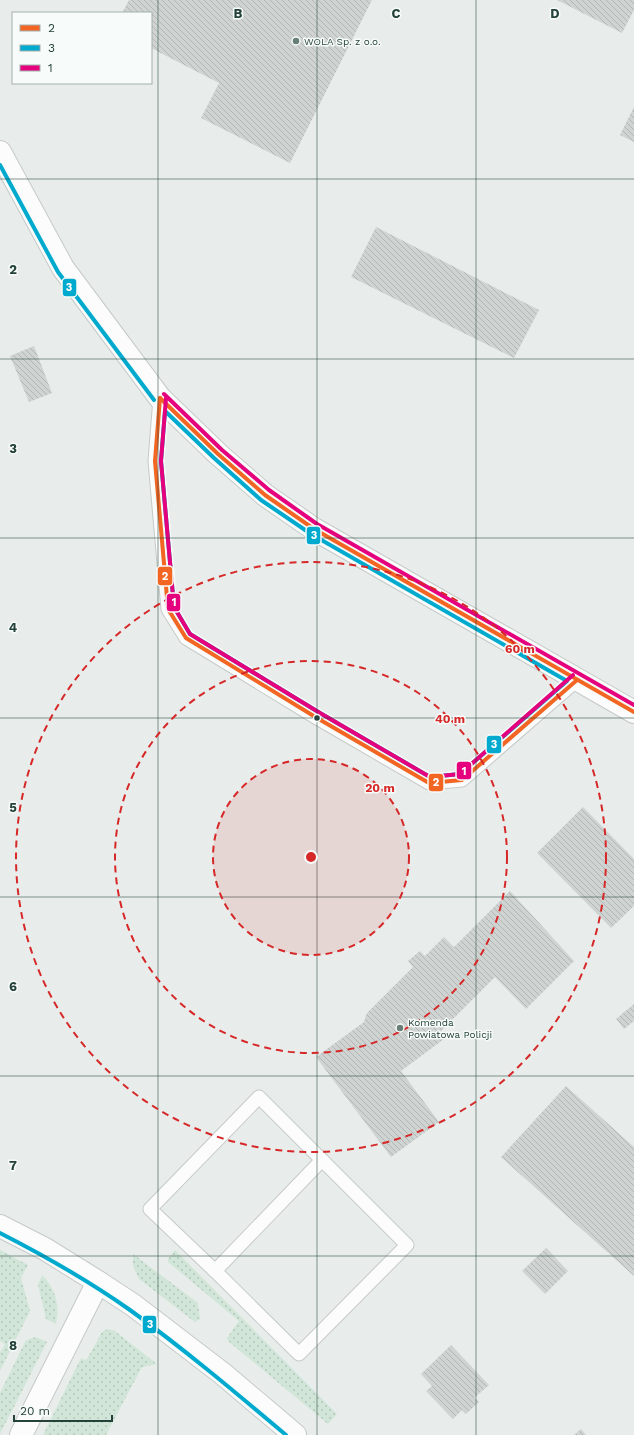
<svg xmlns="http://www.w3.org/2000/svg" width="634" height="1435" font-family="'Work Sans',sans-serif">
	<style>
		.grass { fill: url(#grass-dots) }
		.building { fill: url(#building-back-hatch) }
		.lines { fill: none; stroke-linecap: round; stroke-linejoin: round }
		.lane-casing { stroke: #c5cac8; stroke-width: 15 }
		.street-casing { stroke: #c5cac8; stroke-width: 24 }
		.lane { stroke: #fcfcfc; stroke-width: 13 }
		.street { stroke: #fcfcfc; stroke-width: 22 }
		.bus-1-casing { stroke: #f7fbf9; stroke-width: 7 }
		.bus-2-casing { stroke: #f7fbf9; stroke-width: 7 }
		.bus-3-casing { stroke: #f7fbf9; stroke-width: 7 }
		.bus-1 { stroke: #f26522; stroke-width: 4 }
		.bus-2 { stroke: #00a9ce; stroke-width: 4 }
		.bus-3 { stroke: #e5007d; stroke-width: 4 }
		.grid { fill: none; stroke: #24423a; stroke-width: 1; stroke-opacity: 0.55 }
		.ring { fill: none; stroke: #d62828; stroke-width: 2; stroke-dasharray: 7 5 }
		.poi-dot { fill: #697e78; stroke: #f7fbf9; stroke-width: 1.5 }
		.bus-dot { fill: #24423a; stroke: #f7fbf9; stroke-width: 1.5 }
		.labels { text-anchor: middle; stroke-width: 3; stroke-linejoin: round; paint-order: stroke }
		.poi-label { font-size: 10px; fill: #24423a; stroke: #f7fbf9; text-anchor: start }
		.grid-label { font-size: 13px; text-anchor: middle; font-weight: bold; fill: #24423a; stroke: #f7fbf9; stroke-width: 3; stroke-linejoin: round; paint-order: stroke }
		.centre { fill: #d62828; stroke: #f7fbf9; stroke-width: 2 }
		.ring-label { font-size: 12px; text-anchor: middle; font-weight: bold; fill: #d62828; stroke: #f7fbf9; stroke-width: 3; stroke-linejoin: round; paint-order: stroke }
		.line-badge { stroke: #f7fbf9; stroke-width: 1.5 }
		.badge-label { font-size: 11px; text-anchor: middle; font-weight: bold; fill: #fff }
	</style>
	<defs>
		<pattern id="grass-dots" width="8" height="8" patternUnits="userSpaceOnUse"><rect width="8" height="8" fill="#d1e6d8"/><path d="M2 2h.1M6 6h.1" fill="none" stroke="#b3c6ba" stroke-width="1.8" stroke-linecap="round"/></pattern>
		<pattern id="building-back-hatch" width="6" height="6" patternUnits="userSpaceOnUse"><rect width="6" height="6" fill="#cfd4d2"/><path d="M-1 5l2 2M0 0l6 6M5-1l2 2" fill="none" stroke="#b2b7b5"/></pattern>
	</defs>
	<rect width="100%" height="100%" fill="#e8edeb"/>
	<g class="grass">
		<polygon points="0,1250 28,1265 21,1278 30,1311 0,1371 0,1353 5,1344 0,1341"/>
		<polygon points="175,1250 337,1414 328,1424 228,1341 227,1338 239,1321 168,1262 168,1259"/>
		<polygon points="133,1254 198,1303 200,1319 195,1322 139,1279 133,1266"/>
		<path d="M42,1275C56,1289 60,1305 56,1324L46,1319L38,1285Z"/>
		<polygon points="108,1329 115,1331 157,1364 142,1367 106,1435 43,1435 81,1358 84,1360 87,1359 102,1332"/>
		<polygon points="36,1337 47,1342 0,1434 0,1393 26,1340"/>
	</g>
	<g class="building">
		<polygon points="129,0 372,0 290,163 201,118 219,83 151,48 151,13 122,13"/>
		<polygon points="557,0 634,0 634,10 622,33"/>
		<polygon points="634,107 634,142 620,135"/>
		<polygon points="376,227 539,310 514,358 351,277"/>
		<polygon points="34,346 52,393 29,402 10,356"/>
		<polygon points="583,807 634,859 634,906 611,928 537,853"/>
		<polygon points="510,891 574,961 526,1009 495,977 439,1033 444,1039 401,1071 439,1122 391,1157 316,1057 364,1022 366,1015 368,1012 413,967 408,961 420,951 425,956 444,937 454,947"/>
		<polygon points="634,1004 634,1021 624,1029 616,1019"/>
		<polygon points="566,1086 634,1147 634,1276 501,1157"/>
		<polygon points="546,1248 568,1271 545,1294 522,1271"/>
		<polygon points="451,1345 489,1385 474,1398 479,1402 466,1414 462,1410 453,1419 426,1391 432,1386 421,1374"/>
		<polygon points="581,1429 586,1435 574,1435"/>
	</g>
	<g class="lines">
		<defs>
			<g id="lane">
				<polyline points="160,398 155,461 168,609 186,638 317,718 429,783 462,780 577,680"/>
				<polygon points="259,1097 322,1160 215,1271 150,1209"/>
				<polyline points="215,1271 299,1354 407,1245 322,1160"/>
			</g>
			<g id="street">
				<polyline points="0,152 63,268 160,398 218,454 265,495 314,529 634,712"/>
				<polyline points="0,1226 45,1249 98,1282 133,1305 223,1374 295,1435"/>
				<polyline points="21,1435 98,1282"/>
			</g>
		</defs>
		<use href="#lane" class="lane-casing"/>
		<use href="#street" class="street-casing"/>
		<use href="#lane" class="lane"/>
		<use href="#street" class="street"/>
		<defs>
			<g id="bus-1">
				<polyline points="160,398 155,461 168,609 186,638 317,718 429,783 462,780 577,680"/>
				<polyline points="160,398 218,454 265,495 314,529 634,712"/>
			</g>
			<g id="bus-2">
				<polyline points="0,165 58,272 154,400"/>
				<polygon points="165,411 214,458 261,500 311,534 567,681 460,774 430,777 320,713 190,634 174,607 161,461"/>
				<path d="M0,1233C45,1256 89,1281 130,1310C184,1349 235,1392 286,1435"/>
			</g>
			<g id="bus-3">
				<polyline points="164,394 222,450 269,490 317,524 634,705"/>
				<polyline points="166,398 161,461 174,607 190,634 320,713 430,777 460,774 573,675"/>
			</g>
		</defs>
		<use href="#bus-1" class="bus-1-casing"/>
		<use href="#bus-2" class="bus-2-casing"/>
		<use href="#bus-3" class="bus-3-casing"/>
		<use href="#bus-1" class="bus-1"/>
		<use href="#bus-2" class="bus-2"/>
		<use href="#bus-3" class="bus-3"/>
	</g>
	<path class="grid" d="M158,0V1435M317,0V1435M476,0V1435M0,179H634M0,359H634M0,538H634M0,718H634M0,897H634M0,1076H634M0,1256H634"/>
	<circle cx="311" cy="857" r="98" fill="#d62828" fill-opacity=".12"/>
	<g class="ring">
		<circle cx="311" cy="857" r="98"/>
		<circle cx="311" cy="857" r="196"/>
		<circle cx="311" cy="857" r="295"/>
	</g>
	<g class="poi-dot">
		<circle cx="296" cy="41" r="4"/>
		<circle cx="400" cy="1028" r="4"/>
	</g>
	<circle class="bus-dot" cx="317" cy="718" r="3.5"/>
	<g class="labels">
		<g class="poi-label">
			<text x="304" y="45">WOLA Sp. z o.o.</text>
			<text x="408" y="1026">Komenda<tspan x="408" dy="12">Powiatowa Policji</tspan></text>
		</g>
	</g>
	<g class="grid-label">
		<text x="238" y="18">B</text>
		<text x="396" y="18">C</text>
		<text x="555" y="18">D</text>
		<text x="13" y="274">2</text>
		<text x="13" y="453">3</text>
		<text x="13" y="632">4</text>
		<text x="13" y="812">5</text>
		<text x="13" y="991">6</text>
		<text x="13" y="1170">7</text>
		<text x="13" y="1350">8</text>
	</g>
	<circle cx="311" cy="857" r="6" class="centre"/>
	<g class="ring-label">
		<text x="520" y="653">60 m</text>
		<text x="450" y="723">40 m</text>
		<text x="380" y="792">20 m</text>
	</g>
	<g class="line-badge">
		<rect x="62" y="278" width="15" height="19" rx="4" fill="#00a9ce"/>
		<rect x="306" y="526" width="15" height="19" rx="4" fill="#00a9ce"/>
		<rect x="157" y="566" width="16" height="20" rx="4" fill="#f26522"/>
		<rect x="166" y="593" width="15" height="19" rx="4" fill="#e5007d"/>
		<rect x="486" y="735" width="16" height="19" rx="4" fill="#00a9ce"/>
		<rect x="456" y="761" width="16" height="19" rx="4" fill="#e5007d"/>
		<rect x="428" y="773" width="16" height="19" rx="4" fill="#f26522"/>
		<rect x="142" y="1315" width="15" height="19" rx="4" fill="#00a9ce"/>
	</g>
	<g class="badge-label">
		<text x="69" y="291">3</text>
		<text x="314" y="539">3</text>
		<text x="165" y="580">2</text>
		<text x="174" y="606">1</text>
		<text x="494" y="748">3</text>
		<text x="464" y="775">1</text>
		<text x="436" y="786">2</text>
		<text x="150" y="1328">3</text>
	</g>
	<rect x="12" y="12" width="140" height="72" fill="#f7fbf9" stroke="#a3b1ad"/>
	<rect x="20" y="25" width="20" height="6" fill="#f26522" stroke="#a3b1ad"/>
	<text x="48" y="32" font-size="12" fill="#24423a">2</text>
	<rect x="20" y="45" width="20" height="6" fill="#00a9ce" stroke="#a3b1ad"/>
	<text x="48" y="52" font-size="12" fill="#24423a">3</text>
	<rect x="20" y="65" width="20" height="6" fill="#e5007d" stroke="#a3b1ad"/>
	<text x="48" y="72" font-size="12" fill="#24423a">1</text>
	<path d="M14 1415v6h98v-6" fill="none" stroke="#24423a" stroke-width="2"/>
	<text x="20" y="1415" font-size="12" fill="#24423a" stroke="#f7fbf9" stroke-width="3" paint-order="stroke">20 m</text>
</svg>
